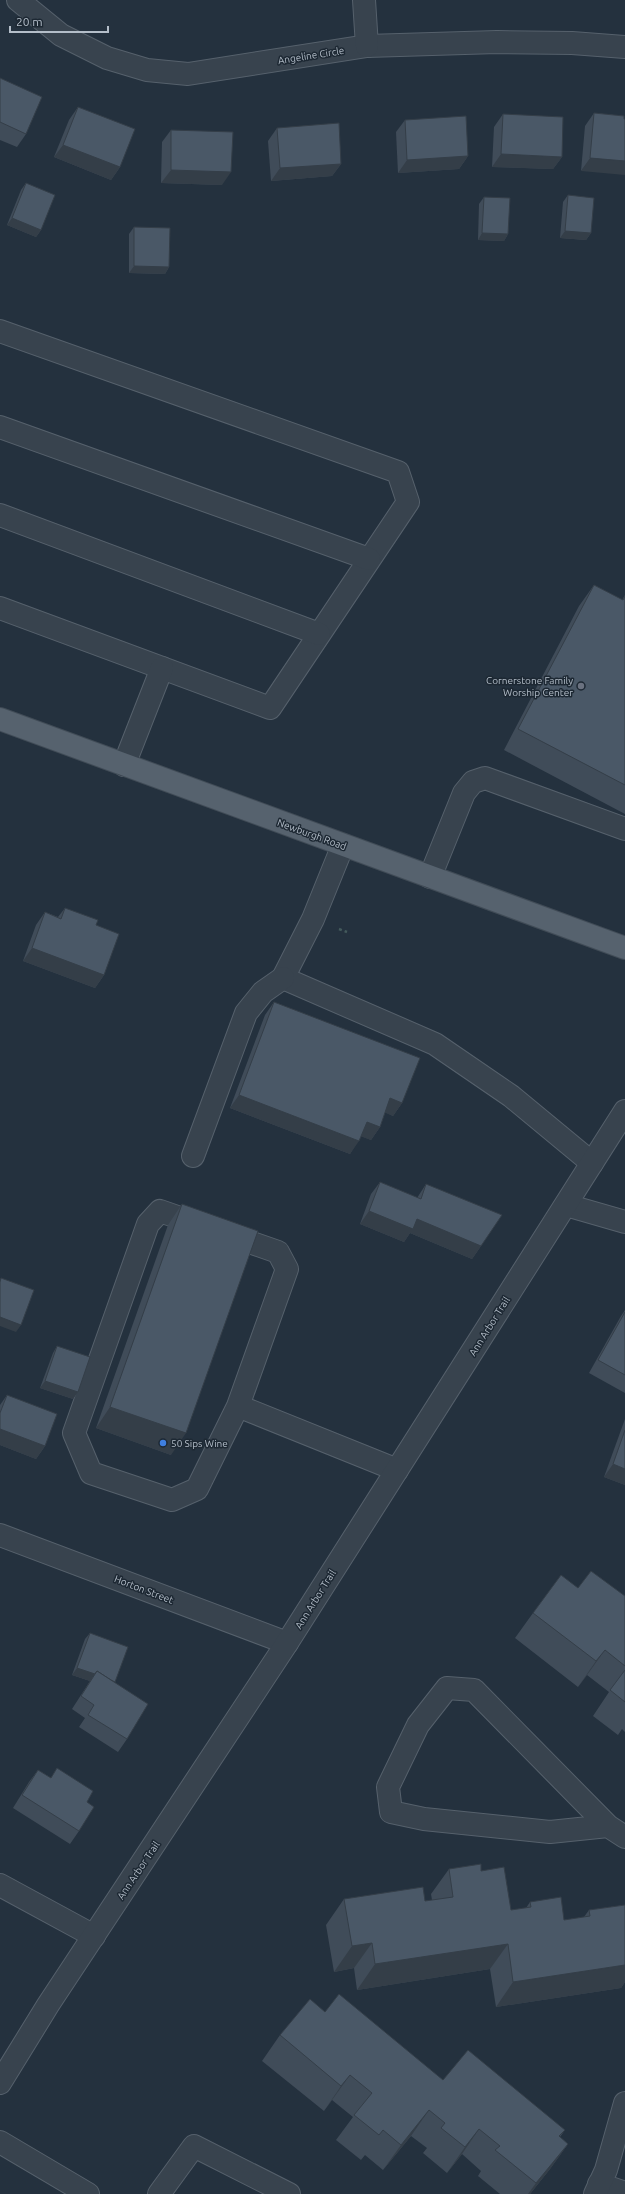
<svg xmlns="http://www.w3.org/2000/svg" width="625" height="2194" font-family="Ubuntu,sans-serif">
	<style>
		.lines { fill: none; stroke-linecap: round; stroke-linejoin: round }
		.minor-casing { stroke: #56616c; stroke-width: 24 }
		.major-casing { stroke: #414c57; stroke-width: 24 }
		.path { stroke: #445a5c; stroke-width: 2.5; stroke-dasharray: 3 3; stroke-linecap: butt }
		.minor { stroke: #38434e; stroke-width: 22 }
		.major { stroke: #56626e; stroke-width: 22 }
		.wall { fill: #404c59 }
		.shaded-wall { fill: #343e48 }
		.building { fill: #4a5867; stroke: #343e48 }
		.worship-dot { fill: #6b7280; stroke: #1d2833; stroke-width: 1.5 }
		.shop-dot { fill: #3f7fe0; stroke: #1d2833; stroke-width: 1.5 }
		.labels { text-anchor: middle; stroke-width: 3; stroke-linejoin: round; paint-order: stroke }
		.street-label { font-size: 10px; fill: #b4bec9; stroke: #1d2833 }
		.poi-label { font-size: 10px; fill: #b4bec9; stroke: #1d2833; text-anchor: end }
	</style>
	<rect width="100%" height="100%" fill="#24313e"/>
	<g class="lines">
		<defs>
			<g id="minor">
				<polyline points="18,0 61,35 107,58 147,70 188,74 367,46 497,42 572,43 625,47"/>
				<polyline points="364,0 367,46"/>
				<polyline points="0,331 398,472 408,502 270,708 0,608"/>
				<polyline points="0,427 369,559"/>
				<polyline points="0,515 319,634"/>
				<polyline points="124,765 162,668"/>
				<polyline points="343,845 313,919 283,978 435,1044 511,1096 592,1163"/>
				<polyline points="430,877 464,793 473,782 485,778 625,829"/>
				<polyline points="193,1156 246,1013 263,992 283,978"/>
				<polyline points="566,1205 625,1222"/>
				<polyline points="238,1406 197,1489 172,1500 91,1473 74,1433 148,1224 160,1211 278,1252 287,1269 238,1406 397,1470"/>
				<polyline points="0,1535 287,1643"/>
				<polyline points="608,1826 550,1832 424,1819 391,1812 388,1787 418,1725 447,1688 474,1690 608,1826 625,1837"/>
				<polyline points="0,1885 94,1936"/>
				<polyline points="0,2083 48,2005 287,1643 625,1111"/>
				<polyline points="0,2142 88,2194"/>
				<polyline points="599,2184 625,2193"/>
				<polyline points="159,2194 194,2146 289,2194"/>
				<polyline points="595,2194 606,2170 625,2103"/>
			</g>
			<polyline id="major" points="0,719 625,948"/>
		</defs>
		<use href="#minor" class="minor-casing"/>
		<use href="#major" class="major-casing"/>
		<polyline class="path" points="339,929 347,932"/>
		<use href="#minor" class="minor"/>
		<use href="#major" class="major"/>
	</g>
	<g class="wall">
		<polygon points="0,78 26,134 17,147 0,140"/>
		<polygon points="78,107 120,167 111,180 54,157 69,120"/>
		<polygon points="594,113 624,116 581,171 585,126"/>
		<polygon points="503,114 562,157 553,169 492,167 494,127"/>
		<polygon points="405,120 468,156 459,169 398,173 396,132"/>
		<polygon points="277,128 341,164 332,176 271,181 268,141"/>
		<polygon points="171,130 222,185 161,183 162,142"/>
		<polygon points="26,183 41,230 36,237 7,225 21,190"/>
		<polygon points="568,195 591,233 586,240 560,238 563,202"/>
		<polygon points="484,197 508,234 504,241 478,240 479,204"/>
		<polygon points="134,227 169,267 165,274 129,273 129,234"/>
		<polygon points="594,585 622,600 625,595 625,814 504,750 579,606"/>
		<polygon points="65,908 96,925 104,975 95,988 23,961 36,925 45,912 58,917"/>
		<polygon points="274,1002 402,1103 393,1116 385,1112 380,1127 371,1140 361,1136 350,1154 230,1108 265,1015"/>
		<polygon points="380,1182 417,1198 426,1184 481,1246 472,1259 410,1233 404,1242 360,1224 371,1194"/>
		<polygon points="182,1204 171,1455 96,1428 168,1225"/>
		<polygon points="625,1310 625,1393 589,1373 621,1316"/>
		<polygon points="57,1346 78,1392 73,1399 40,1388 53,1353"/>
		<polygon points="7,1395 45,1446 36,1459 0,1445 0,1405"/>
		<polygon points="625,1419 625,1485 604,1477"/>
		<polygon points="578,1588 625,1596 625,1732 622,1729 618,1735 593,1716 609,1692 587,1675 578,1687 515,1638 533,1613"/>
		<polygon points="90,1633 115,1682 127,1739 118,1752 79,1727 85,1718 72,1709 90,1681 72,1675 85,1639"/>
		<polygon points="57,1768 87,1802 79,1831 70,1844 13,1808 29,1782 38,1770 51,1778"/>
		<polygon points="449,1869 481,1871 511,1910 526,1908 530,1902 564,1920 584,1917 589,1910 625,1905 625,1982 621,1988 496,2007 490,1969 357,1990 354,1968 334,1972 326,1925 344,1899 425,1901 432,1900 431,1894"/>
		<polygon points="325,2012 443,2080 565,2130 560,2137 568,2144 550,2169 530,2194 500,2194 478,2176 481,2171 462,2154 447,2173 423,2153 427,2148 411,2136 383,2170 365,2155 361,2160 336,2140 353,2117 332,2100 324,2111 262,2061 280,2035"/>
	</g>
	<g class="shaded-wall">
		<polygon points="63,145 120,167 111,180 54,157"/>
		<polygon points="501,154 562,157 553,169 492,167"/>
		<polygon points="468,156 459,169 398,173 407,160"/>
		<polygon points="590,158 625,161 625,175 581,171"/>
		<polygon points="341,164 332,176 271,181 280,168"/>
		<polygon points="171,170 231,172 222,185 161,183"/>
		<polygon points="12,218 41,230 36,237 7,225"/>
		<polygon points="565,231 591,233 586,240 560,238"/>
		<polygon points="482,233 508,234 504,241 478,240"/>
		<polygon points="134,266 169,267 165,274 129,273"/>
		<polygon points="32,948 104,975 95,988 23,961"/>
		<polygon points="239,1095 359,1141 350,1154 230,1108"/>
		<polygon points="390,1098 402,1103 393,1116 381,1111"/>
		<polygon points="367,1122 380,1127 371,1140 357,1135"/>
		<polygon points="369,1211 417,1219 481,1246 472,1259 410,1233 404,1242 360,1224"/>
		<polygon points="0,1317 21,1325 16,1332 0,1326"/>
		<polygon points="45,1381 78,1392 73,1399 40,1388"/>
		<polygon points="110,1407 186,1433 171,1455 96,1428"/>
		<polygon points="0,1429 45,1446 36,1459 0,1445"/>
		<polygon points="613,1464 625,1469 625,1485 604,1477"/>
		<polygon points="605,1650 587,1675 578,1687 596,1661"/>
		<polygon points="77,1668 95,1674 90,1681 72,1675"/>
		<polygon points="372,1943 354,1968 334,1972 352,1946"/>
		<polygon points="508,1944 490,1969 357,1990 375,1964"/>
		<polygon points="625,1965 625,1982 621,1988 496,2007 513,1982"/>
		<polygon points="350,2075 332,2100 324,2111 341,2086"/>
		<polygon points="429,2110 411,2136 383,2170 401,2145"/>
		<polygon points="479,2129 462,2154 447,2173 465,2147"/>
		<polygon points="568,2144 550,2169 530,2194 528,2194 536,2183"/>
	</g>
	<g class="building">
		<polygon points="0,78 42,97 26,134 0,122"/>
		<polygon points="78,107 135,129 120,167 63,145"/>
		<polygon points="594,113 624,116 624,119 625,119 625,161 590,158"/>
		<polygon points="503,114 563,117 562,157 501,154"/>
		<polygon points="466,116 468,156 407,160 405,120"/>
		<polygon points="339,123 341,164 280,168 277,128"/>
		<polygon points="171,130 233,132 231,172 171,170"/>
		<polygon points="26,183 55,195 41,230 12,218"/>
		<polygon points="568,195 594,198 591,233 565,231"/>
		<polygon points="484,197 510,198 508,234 482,233"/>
		<polygon points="134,227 170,228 169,267 134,266"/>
		<polygon points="594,585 623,600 625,596 625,785 518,729"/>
		<polygon points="65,908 98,920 96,925 119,934 104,975 32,948 45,912 61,919"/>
		<polygon points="274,1002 420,1058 402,1103 390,1098 380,1127 367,1122 359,1141 239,1095"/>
		<polygon points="380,1182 421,1199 426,1184 502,1215 481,1246 417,1219 413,1229 369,1211"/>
		<polygon points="182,1204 258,1231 186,1433 110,1407"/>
		<polygon points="1,1278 34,1290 21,1325 0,1317 0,1282"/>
		<polygon points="625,1312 625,1375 598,1360"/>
		<polygon points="57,1346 90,1357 78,1392 45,1381"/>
		<polygon points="7,1395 57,1414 45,1446 0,1429 0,1413"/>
		<polygon points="625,1430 625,1469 613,1464"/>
		<polygon points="591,1571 625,1596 625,1666 605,1650 596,1661 533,1613 561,1575 578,1588"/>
		<polygon points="90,1633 128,1647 115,1682 111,1680 97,1671 95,1674 77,1668"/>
		<polygon points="625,1670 625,1702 610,1690"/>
		<polygon points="97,1671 148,1704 127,1739 88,1715 94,1705 81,1696"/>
		<polygon points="57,1768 93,1791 87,1802 94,1807 79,1831 22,1795 38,1770 51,1778"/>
		<polygon points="481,1864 481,1871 504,1867 511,1910 531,1907 530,1902 561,1897 564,1920 590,1916 589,1910 625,1905 625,1965 513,1982 508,1944 375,1964 372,1943 352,1946 344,1899 423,1887 425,1901 453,1897 449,1869"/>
		<polygon points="339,1994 443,2080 468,2050 565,2130 559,2136 568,2144 536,2183 495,2150 500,2146 479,2129 465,2147 441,2128 445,2123 429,2110 401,2145 383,2130 379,2135 354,2115 372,2093 350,2075 341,2086 280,2035 310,1999 325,2012"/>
	</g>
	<circle class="worship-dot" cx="581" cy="686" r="4"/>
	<circle class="shop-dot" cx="163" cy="1443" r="4"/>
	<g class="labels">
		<g class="street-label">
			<text transform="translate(311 55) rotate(-9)" y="4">Angeline Circle</text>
			<text transform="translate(312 834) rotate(20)" y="4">Newburgh Road</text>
			<text transform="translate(489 1326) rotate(-58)" y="4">Ann Arbor Trail</text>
			<text transform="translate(144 1589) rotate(21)" y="4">Horton Street</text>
			<text transform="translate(315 1599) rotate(-58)" y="4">Ann Arbor Trail</text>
			<text transform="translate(138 1870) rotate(-56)" y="4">Ann Arbor Trail</text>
		</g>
		<g class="poi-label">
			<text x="573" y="684">Cornerstone Family<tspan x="573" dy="12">Worship Center</tspan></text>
			<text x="171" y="1447" text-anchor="start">50 Sips Wine</text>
		</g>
	</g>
	<path d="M10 26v6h98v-6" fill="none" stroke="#b4bec9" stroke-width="2"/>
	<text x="16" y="26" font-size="12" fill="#b4bec9" stroke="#1d2833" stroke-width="3" paint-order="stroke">20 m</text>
</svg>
